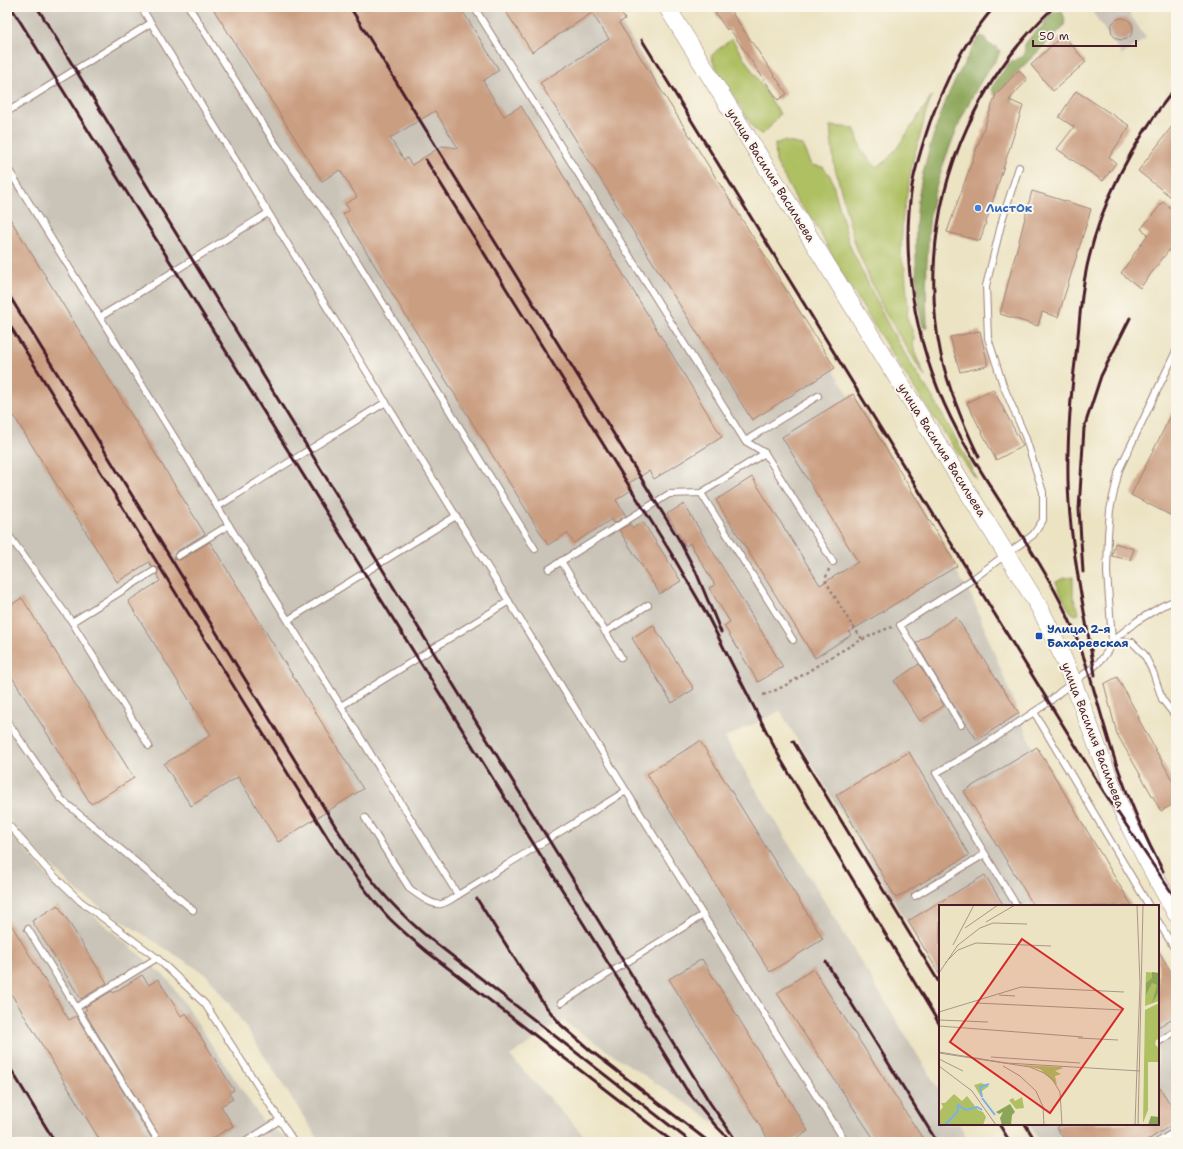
<svg xmlns="http://www.w3.org/2000/svg" width="1183" height="1149" font-family="'Shantell Sans',sans-serif">
	<style>
		.industrial { fill: #c9c3b8 }
		.green { fill: #afc063; stroke: #7c7047 }
		.forest { fill: #8ba659; stroke: #6a6242 }
		.building { fill: #ca9e81; fill-rule: evenodd }
		.lines { fill: none; stroke-linecap: round; stroke-linejoin: round }
		.service-casing { stroke: #9b8177; stroke-width: 8 }
		.secondary-casing { stroke: #9b8177; stroke-width: 18 }
		.path { stroke: #9b8177; stroke-width: 2.5; stroke-dasharray: 3 3; stroke-linecap: butt }
		.service { stroke: #fff; stroke-width: 6 }
		.secondary { stroke: #fff; stroke-width: 17 }
		.rail { stroke: #4a1f2b; stroke-width: 3 }
		.shop-dot { fill: #3f7fe0; stroke: #fbf7ec; stroke-width: 1.5 }
		.transit-dot { fill: #1a4fb4; stroke: #fbf7ec; stroke-width: 1.5 }
		.labels { text-anchor: middle; stroke-width: 4; stroke-linejoin: round; paint-order: stroke }
		.street-label { font-size: 12px; fill: #4a1f2b; stroke: #fbf7ec }
		.shop-label { font-size: 12px; font-weight: bold; fill: #366cbe; stroke: #fbf7ec; text-anchor: start }
		.transit-label { font-size: 12px; font-weight: bold; fill: #164399; stroke: #fbf7ec; text-anchor: start }
		.inset-river { fill: none; stroke: #79b1e9; stroke-width: 2 }
		.inset-road { fill: none; stroke: #ab9586; stroke-width: 1 }
		.view { fill: #d62828; fill-opacity: 0.15; stroke: #d62828; stroke-width: 2 }
		.inset-edge { fill: none; stroke: #4a1f2b; stroke-width: 2 }
	</style>
	<rect width="100%" height="100%" fill="#fbf7ec"/>
	<filter id="ink" filterUnits="userSpaceOnUse"><feTurbulence type="fractalNoise" baseFrequency=".025" numOctaves="2"/><feDisplacementMap in="SourceGraphic" scale="8" xChannelSelector="R" yChannelSelector="G"/><feConvolveMatrix kernelMatrix="1 2 1 2 8 2 1 2 1" color-interpolation-filters="sRGB"/></filter>
	<filter id="wash" filterUnits="userSpaceOnUse"><feTurbulence type="fractalNoise" baseFrequency=".012" numOctaves="4" result="noise"/><feDisplacementMap in="SourceGraphic" scale="16" xChannelSelector="R" yChannelSelector="G"/><feGaussianBlur stdDeviation="0.9" result="paint"/><feColorMatrix in="noise" values="0 0 0 0 0 0 0 0 0 0 0 0 0 0 0 0 0 1.4 0 .05"/><feComposite in="paint" operator="in"/></filter>
	<g filter="url(#wash)">
		<rect width="100%" height="100%" fill="#ece3c3"/>
		<g class="industrial">
			<polygon points="7,7 612,7 972,597 1029,740 1128,906 940,906 940,977 780,711 725,738 940,1092 940,1124 959,1124 970,1142 744,1142 563,1021 510,1056 590,1142 320,1142 241,1020 207,975 80,894 22,837 7,816"/>
			<polygon points="1089,7 1125,7 1146,38 1122,55"/>
			<polygon points="7,828 48,877 168,979 262,1120 292,1142 7,1142"/>
			<polygon points="1158,958 1176,990 1176,1142 1040,1142 1029,1124 1158,1124"/>
		</g>
		<g class="green">
			<polygon points="732,39 780,114 769,128 762,135 754,129 714,64 711,56 716,51"/>
			<polygon points="932,96 925,115 923,125 913,160 903,215 901,248 902,261 905,269 908,308 907,318 909,324 913,331 914,338 913,344 916,356 925,377 887,316 870,280 855,244 834,164 830,126 854,128 862,151 876,167 886,161 897,148"/>
			<polygon points="783,141 802,145 811,165 823,167 831,177 850,246 885,319 909,361 933,398 967,459 977,480 955,449 897,362 842,274 815,223 797,201 776,162 775,144"/>
			<path d="M1073,577V596L1079,614C1076,615 1075,615 1072,613C1067,609 1059,589 1056,582L1065,578Z"/>
		</g>
		<g class="forest">
			<polygon points="1062,11 1065,19 1064,26 1004,85 1014,94 1012,102 995,96 991,89 994,84 1009,63 1024,56 1025,44 1034,33 1042,27 1047,17 1055,12"/>
			<path d="M981,36L985,38C988,44 990,46 997,47L1000,51C997,61 989,68 984,76C975,91 967,106 960,122C948,150 937,179 931,208C929,220 928,233 928,245C926,271 926,297 927,324L926,328L923,327C917,305 917,283 916,260C916,244 915,228 917,211C920,173 935,127 950,91C958,74 968,57 977,40Z"/>
		</g>
		<g id="blocks">
			<g class="building">
				<path d="M212,7H460L499,70L483,81L504,116L521,106L722,437L654,479L649,471L629,483L633,489L616,500L626,516L614,523L612,519L574,543L567,533L548,545L343,214L350,210L345,204L357,197L340,170L322,181ZM435,111L458,148L442,146L412,165L407,158L404,160L390,138Z"/>
				<polygon points="503,7 617,7 625,19 619,23 835,368 752,420 540,83 609,39 592,13 532,52"/>
				<polygon points="711,7 728,7 787,94 778,100 729,28 727,30"/>
				<circle cx="1122" cy="29" r="11"/>
				<polygon points="1063,35 1086,62 1053,91 1031,65"/>
				<polygon points="1019,70 1027,80 1009,100 1023,106 980,241 947,232 996,94"/>
				<polygon points="1076,91 1130,126 1109,157 1116,163 1103,181 1057,149 1074,127 1059,117"/>
				<polygon points="1176,121 1176,201 1138,171"/>
				<polygon points="1032,191 1091,209 1058,317 1042,312 1038,326 1000,314"/>
				<polygon points="1163,202 1176,212 1176,256 1169,250 1140,288 1121,273 1148,234 1141,229"/>
				<polygon points="7,214 205,534 176,552 174,556 174,559 178,560 180,560 210,542 363,789 278,842 238,777 191,806 164,764 211,735 128,601 160,581 157,575 158,571 158,569 156,567 152,567 149,562 117,582 7,405"/>
				<polygon points="980,331 987,361 987,366 960,372 950,337"/>
				<polygon points="993,389 1023,446 996,460 967,403"/>
				<polygon points="853,394 957,566 849,632 851,635 815,658 716,500 752,477 820,585 858,562 782,437"/>
				<polygon points="1176,405 1176,518 1131,495"/>
				<polygon points="684,504 783,667 758,682 724,626 730,622 709,588 715,585 690,543 686,546 667,514"/>
				<polygon points="643,522 681,581 660,594 619,530 630,524 633,528"/>
				<polygon points="1115,543 1134,549 1130,560 1112,556"/>
				<polygon points="22,598 134,778 91,804 7,669 7,607"/>
				<polygon points="956,617 1019,713 977,740 951,701 916,643"/>
				<polygon points="653,625 694,689 672,703 632,638"/>
				<polygon points="919,664 944,706 920,721 894,681"/>
				<polygon points="1117,677 1139,717 1138,718 1176,787 1176,803 1161,811 1117,734 1104,684"/>
				<polygon points="700,741 823,939 770,972 647,774"/>
				<polygon points="1037,747 1132,906 1034,906 964,791"/>
				<polygon points="909,752 969,855 896,898 836,795"/>
				<polygon points="985,875 1004,906 940,906 940,975 908,921"/>
				<polygon points="58,905 107,983 81,999 32,921"/>
				<polygon points="7,918 69,1020 76,1016 154,1142 101,1142 7,987"/>
				<polygon points="1158,950 1176,980 1176,1016 1158,1027"/>
				<polygon points="702,959 808,1131 790,1142 770,1142 669,979"/>
				<polygon points="813,969 925,1142 876,1142 777,993"/>
				<polygon points="142,975 149,985 158,979 181,1016 186,1013 234,1090 229,1093 233,1099 221,1106 233,1126 206,1142 163,1142 84,1011 87,1009 85,1007 112,991 113,993"/>
				<polygon points="1158,1085 1176,1113 1176,1122 1145,1142 1066,1142 1057,1128 1063,1124 1158,1124"/>
			</g>
		</g>
	</g>
	<g filter="url(#ink)">
		<use href="#blocks" fill-opacity="0" stroke="#9b8177" stroke-width="1"/>
		<g class="lines">
			<defs>
				<g id="service">
					<polyline points="141,7 789,1054 846,1142"/>
					<polyline points="189,7 276,145 339,232 535,549"/>
					<polyline points="474,7 745,441 765,453 833,562"/>
					<polyline points="7,112 151,23"/>
					<polyline points="7,167 458,895 626,791"/>
					<polyline points="100,317 268,213"/>
					<polyline points="745,441 818,396"/>
					<polyline points="701,493 793,640"/>
					<polyline points="217,507 386,402"/>
					<polyline points="7,533 72,622 149,746"/>
					<polyline points="178,556 229,525"/>
					<polyline points="561,561 621,657"/>
					<polyline points="549,569 669,494 701,493 765,453"/>
					<polyline points="288,620 456,516"/>
					<polyline points="72,622 154,571"/>
					<polyline points="605,632 648,605"/>
					<polyline points="1112,641 1107,572 1108,535 1110,510 1112,501 1119,470 1176,351"/>
					<polyline points="1112,641 1132,642 1144,654 1153,672 1162,699 1176,717"/>
					<polyline points="341,706 509,601"/>
					<polyline points="1034,712 1149,906"/>
					<polyline points="7,721 61,799 193,910"/>
					<polyline points="961,725 900,625 973,579 997,561 1033,535 1043,520 1043,492 1025,436 1003,385 988,338 986,286 1003,217 1019,167"/>
					<path d="M365,818L410,889C417,894 432,906 441,904C447,903 453,898 458,895"/>
					<polyline points="7,823 46,868 80,901 157,958 205,1004 294,1142"/>
					<polyline points="985,854 1017,906"/>
					<polyline points="915,896 985,854 936,773 983,746 1049,702 1060,692 1094,667 1102,659 1109,649 1112,641 1137,621 1162,606 1176,600"/>
					<polyline points="1158,921 1176,951"/>
					<polyline points="28,929 159,1142"/>
					<polyline points="561,1003 703,915"/>
					<polyline points="77,1007 157,958"/>
					<polyline points="1158,1042 1176,1031"/>
					<polyline points="245,1142 280,1120"/>
					<polyline points="1158,1142 1176,1131"/>
				</g>
				<path id="secondary" d="M667,7L1038,605C1073,670 1093,741 1121,808C1137,845 1157,879 1176,914"/>
			</defs>
			<use href="#service" class="service-casing"/>
			<use href="#secondary" class="secondary-casing"/>
			<g class="path">
				<polyline points="829,569 825,580 851,624 863,640"/>
				<path d="M763,695C782,689 798,678 815,667C839,652 865,636 892,627"/>
			</g>
			<use href="#service" class="service"/>
			<use href="#secondary" class="secondary"/>
			<g class="rail">
				<polyline points="11,7 613,971 686,1089 715,1125 732,1142"/>
				<polyline points="37,7 625,964 710,1103 735,1139"/>
				<polyline points="350,7 678,538 696,572 721,632"/>
				<path d="M994,7C984,19 974,32 966,45C951,69 940,96 930,122C923,143 916,164 912,186C899,268 919,359 958,432C992,495 1037,551 1067,615C1089,662 1099,713 1116,763C1129,800 1144,836 1163,871"/>
				<polyline points="642,40 1104,792 1176,899"/>
				<polyline points="426,160 671,553 706,613 781,760 940,1025"/>
				<path d="M7,292L339,832C364,873 387,902 424,934L691,1142"/>
				<path d="M7,321L331,843C349,869 368,895 389,918C401,930 413,940 426,951L673,1142"/>
				<path d="M979,457C963,424 949,391 941,355C935,327 933,299 934,270C937,169 980,77 1054,7"/>
				<polyline points="1083,572 1079,509 1084,428 1101,376 1130,318"/>
				<polyline points="1090,645 1095,675"/>
				<path d="M1091,650C1083,606 1074,561 1070,516C1065,462 1069,408 1076,354C1079,330 1080,306 1084,282C1096,210 1131,144 1176,87"/>
				<polyline points="793,741 940,984"/>
				<polyline points="477,899 543,1003 561,1025 591,1051 709,1142"/>
				<polyline points="826,962 937,1142"/>
				<polyline points="7,1063 55,1142"/>
				<polyline points="999,1124 1010,1142"/>
				<polyline points="1025,1124 1036,1142"/>
			</g>
		</g>
	</g>
	<circle class="shop-dot" cx="978" cy="208" r="4"/>
	<rect class="transit-dot" x="1035" y="632" width="8" height="8" rx="2"/>
	<g class="labels">
		<g class="street-label">
			<text transform="translate(771 175) rotate(58)" y="4">улица Василия Васильева</text>
			<text transform="translate(942 450) rotate(58)" y="4">улица Василия Васильева</text>
			<text transform="translate(1093 735) rotate(69)" y="4">улица Василия Васильева</text>
		</g>
		<g class="shop-label">
			<text x="986" y="212">ЛистОк</text>
		</g>
		<g class="transit-label">
			<text x="1047" y="633">Улица 2-я<tspan x="1047" dy="14">Бахаревская</tspan></text>
		</g>
	</g>
	<g transform="translate(939 905)">
		<rect width="220" height="220" fill="#ece3c3"/>
		<path d="M207,67L220,68V96L206,101ZM220,98V134L217,135L216,139L220,144V157H209V205L204,218L206,105ZM82,160L122,162L124,163L116,166L122,169L116,171L118,180L101,164ZM42,178L50,181L43,186L42,192L35,180ZM15,189L23,196L28,191L39,205L44,207L47,212L44,220H0V207L4,202L2,198H6ZM83,192L85,203L77,204L70,195L74,193L76,196Z" fill="#afc063"/>
		<path d="M213,67L220,68V87L213,98L218,80L213,78L207,90V78L213,73ZM71,199L76,207L73,210L72,220H63L61,213L64,207L60,209L57,207ZM212,211L220,212V220H209Z" fill="#8ba659"/>
		<path class="inset-river" d="M43,192L41,182L50,179M43,193L56,210M6,220L19,206V200L27,205L38,202L43,205"/>
		<path class="inset-road" d="M47,17L76,0M26,23L59,0M14,40L35,0M6,58L19,45L37,38L112,41M0,68L19,40L41,23L54,18L88,19M60,90L76,91M37,98L184,105M0,107L82,82L185,87M0,115L49,117M0,121L144,132M139,133L179,135M0,147L67,158L201,166M0,148L91,162L105,168L113,174L121,187L123,220M52,152L141,158M0,154L24,166M0,161L33,186L57,220M64,161L81,171L97,186L104,202L105,220M196,220L201,78L198,0M199,220L204,0"/>
		<path class="view" d="M83,34L184,104L111,208L11,137Z"/>
		<rect width="220" height="220" class="inset-edge"/>
	</g>
	<rect width="1183" height="1149" fill="none" stroke="#fbf7ec" stroke-width="24"/>
	<path d="M1033 40v6h103v-6" fill="none" stroke="#4a1f2b" stroke-width="2"/>
	<text x="1039" y="40" font-size="12" fill="#4a1f2b" stroke="#fbf7ec" stroke-width="3" paint-order="stroke">50 m</text>
</svg>
